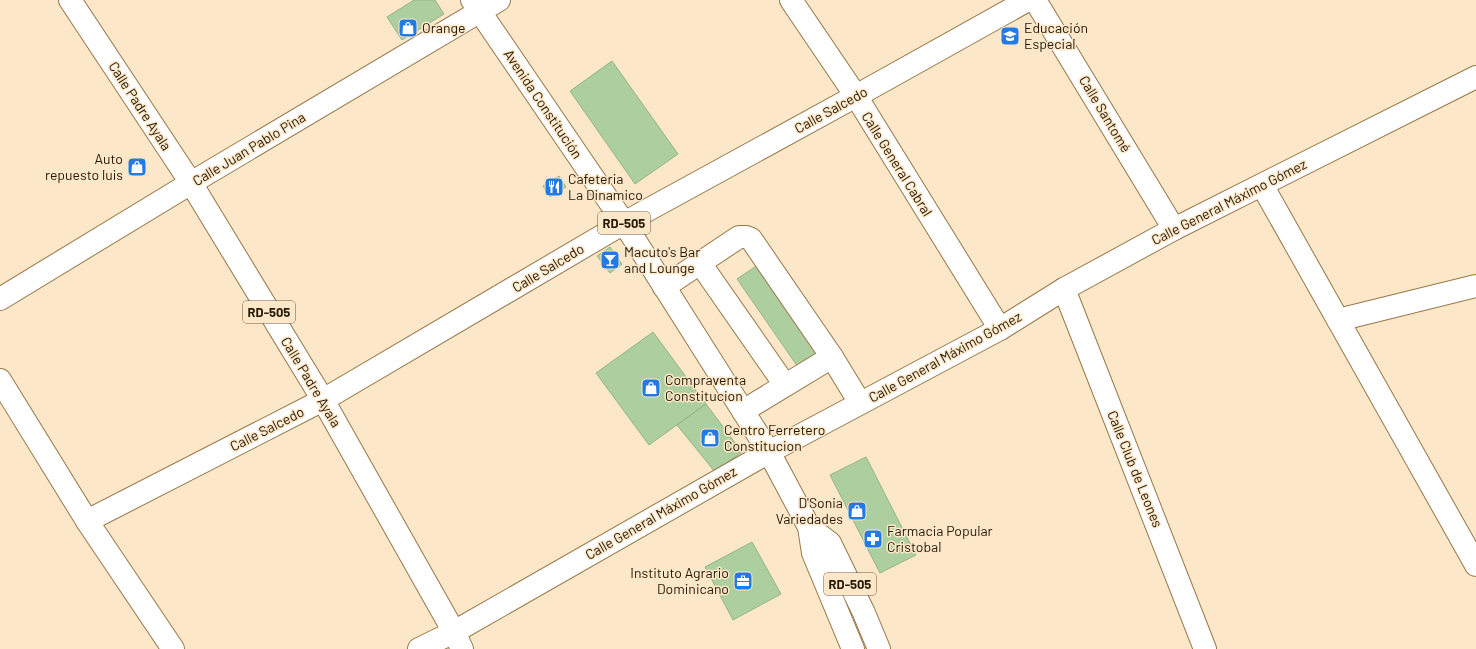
<svg xmlns="http://www.w3.org/2000/svg" width="1476" height="649" font-family="Barlow,sans-serif">
	<style>
		.building { fill: #adce9e; stroke: #94b485 }
		.lines { fill: none; stroke-linecap: round; stroke-linejoin: round }
		.minor-casing { stroke: #977748; stroke-width: 24 }
		.major-casing { stroke: #977748; stroke-width: 24 }
		.minor { stroke: #fff; stroke-width: 22 }
		.major { stroke: #fff; stroke-width: 22 }
		.labels { text-anchor: middle; stroke-width: 3; stroke-linejoin: round; paint-order: stroke }
		.shield { fill: #fce7c9; stroke: #665740; stroke-width: 1 }
		.shield-label { font-size: 13px; font-weight: bold; fill: #251906 }
		.poi-label { font-size: 14px; fill: #251906; stroke: #fce7c9; text-anchor: start }
		.street-label { font-size: 14px; fill: #251906; stroke: #fce7c9 }
	</style>
	<rect width="100%" height="100%" fill="#fce7c9"/>
	<g class="building">
		<polygon points="414,0 435,0 444,14 402,40 387,17"/>
		<polygon points="612,61 678,154 635,184 570,91"/>
		<polygon points="559,176 566,187 550,197 543,186"/>
		<polygon points="610,247 622,264 610,273 597,256"/>
		<polygon points="759,264 822,354 800,370 737,279"/>
		<polygon points="653,332 706,404 649,445 596,373"/>
		<polygon points="706,404 742,452 715,472 677,425"/>
		<polygon points="866,457 916,555 880,573 830,475"/>
		<polygon points="752,542 781,594 733,620 705,567"/>
	</g>
	<g class="lines">
		<defs>
			<g id="minor">
				<polyline points="791,0 856,96 1000,329"/>
				<polyline points="1035,0 1174,229"/>
				<polyline points="1262,185 1476,565"/>
				<polyline points="700,263 785,385"/>
				<polyline points="664,287 739,237 746,237 751,239 832,357 743,411"/>
				<polyline points="1064,289 1205,649"/>
				<polyline points="0,299 191,183 499,0"/>
				<polyline points="1338,320 1476,286"/>
				<polyline points="832,357 860,403"/>
				<polyline points="769,452 1000,329 1064,289 1174,229 1476,77"/>
				<polyline points="87,521 323,400 624,223 856,96 1028,0"/>
				<polyline points="454,632 462,649"/>
			</g>
			<g id="major">
				<polyline points="70,0 191,183 323,400 454,632"/>
				<polyline points="472,0 624,223 769,452 809,527 813,553 853,649"/>
				<polyline points="0,380 87,521 173,649"/>
				<polyline points="809,527 830,543 864,613 879,649"/>
				<polyline points="419,649 454,632 769,452"/>
			</g>
		</defs>
		<use href="#minor" class="minor-casing"/>
		<use href="#major" class="major-casing"/>
		<use href="#minor" class="minor"/>
		<use href="#major" class="major"/>
	</g>
	<defs>
		<symbol id="shop-square" viewBox="-11 -11 22 22"><rect x="-9" y="-9" width="18" height="18" rx="4" fill="#227be5" stroke="#fce7c9"/><path d="M-5-2.5h2.3a2.7 3.5 0 0 1 5.4 0H5L5.5 6h-11ZM-1.5-2.5h3a1.5 2.3 0 0 0-3 0Z" fill="#fff"/></symbol>
		<symbol id="school-square" viewBox="-11 -11 22 22"><rect x="-9" y="-9" width="18" height="18" rx="4" fill="#227be5" stroke="#fce7c9"/><path d="M0-5L7-2L0 1L-7-2ZM-4 1L0 2.5L4 1V4Q0 6-4 4Z" fill="#fff"/></symbol>
		<symbol id="restaurant-square" viewBox="-11 -11 22 22"><rect x="-9" y="-9" width="18" height="18" rx="4" fill="#227be5" stroke="#fce7c9"/><path d="M-5-6h1v4h1v-4h1v4h1v-4h1v5L-1.5 .5V6h-2V.5L-5-1ZM5-6V6H3V1.5H1.5Q1.5-4 5-6Z" fill="#fff"/></symbol>
		<symbol id="bar-square" viewBox="-11 -11 22 22"><rect x="-9" y="-9" width="18" height="18" rx="4" fill="#227be5" stroke="#fce7c9"/><path d="M-6-5H6L.8 .8V4.5H3.5V6h-7V4.5H-.8V.8Z" fill="#fff"/></symbol>
		<symbol id="pharmacy-square" viewBox="-11 -11 22 22"><rect x="-9" y="-9" width="18" height="18" rx="4" fill="#227be5" stroke="#fce7c9"/><path d="M-2-6h4v4h4v4h-4v4h-4v-4h-4v-4h4Z" fill="#fff"/></symbol>
		<symbol id="office-square" viewBox="-11 -11 22 22"><rect x="-9" y="-9" width="18" height="18" rx="4" fill="#227be5" stroke="#fce7c9"/><path d="M-6-3h4V-5.5h4V-3h4V5H-6ZM-1-4.5V-3h2v-1.5ZM-6 0V1H6V0Z" fill="#fff"/></symbol>
	</defs>
	<g fill-rule="evenodd">
		<use href="#shop-square" x="397" y="17" width="22" height="22"/>
		<use href="#school-square" x="999" y="25" width="22" height="22"/>
		<use href="#shop-square" x="126" y="156" width="22" height="22"/>
		<use href="#restaurant-square" x="543" y="176" width="22" height="22"/>
		<use href="#bar-square" x="599" y="249" width="22" height="22"/>
		<use href="#shop-square" x="640" y="377" width="22" height="22"/>
		<use href="#shop-square" x="699" y="427" width="22" height="22"/>
		<use href="#shop-square" x="846" y="500" width="22" height="22"/>
		<use href="#pharmacy-square" x="862" y="528" width="22" height="22"/>
		<use href="#office-square" x="732" y="570" width="22" height="22"/>
	</g>
	<g class="labels">
		<g class="shield">
			<rect x="598" y="212" width="52" height="22" rx="3"/>
			<rect x="243" y="301" width="52" height="22" rx="3"/>
			<rect x="824" y="573" width="52" height="22" rx="3"/>
		</g>
		<g class="shield-label">
			<text x="624" y="228">RD-505</text>
			<text x="269" y="317">RD-505</text>
			<text x="850" y="589">RD-505</text>
		</g>
		<g class="poi-label">
			<text x="422" y="33">Orange</text>
			<text x="1024" y="33">Educación<tspan x="1024" dy="16">Especial</tspan></text>
			<text x="123" y="164" text-anchor="end">Auto<tspan x="123" dy="16">repuesto luis</tspan></text>
			<text x="568" y="184">Cafeteria<tspan x="568" dy="16">La Dinamico</tspan></text>
			<text x="624" y="257">Macuto's Bar<tspan x="624" dy="16">and Lounge</tspan></text>
			<text x="665" y="385">Compraventa<tspan x="665" dy="16">Constitucion</tspan></text>
			<text x="724" y="435">Centro Ferretero<tspan x="724" dy="16">Constitucion</tspan></text>
			<text x="843" y="508" text-anchor="end">D'Sonia<tspan x="843" dy="16">Variedades</tspan></text>
			<text x="887" y="536">Farmacia Popular<tspan x="887" dy="16">Cristobal</tspan></text>
			<text x="729" y="578" text-anchor="end">Instituto Agrario<tspan x="729" dy="16">Dominicano</tspan></text>
		</g>
		<g class="street-label">
			<text transform="translate(543 104) rotate(56)" y="5">Avenida Constitución</text>
			<text transform="translate(140 106) rotate(57)" y="5">Calle Padre Ayala</text>
			<text transform="translate(831 110) rotate(-29)" y="5">Calle Salcedo</text>
			<text transform="translate(1105 114) rotate(59)" y="5">Calle Santomé</text>
			<text transform="translate(249 149) rotate(-31)" y="5">Calle Juan Pablo Pina</text>
			<text transform="translate(897 164) rotate(58)" y="5">Calle General Cabral</text>
			<text transform="translate(1229 202) rotate(-27)" y="5">Calle General Máximo Gómez</text>
			<text transform="translate(548 268) rotate(-31)" y="5">Calle Salcedo</text>
			<text transform="translate(945 357) rotate(-29)" y="5">Calle General Máximo Gómez</text>
			<text transform="translate(311 382) rotate(59)" y="5">Calle Padre Ayala</text>
			<text transform="translate(267 429) rotate(-27)" y="5">Calle Salcedo</text>
			<text transform="translate(1135 469) rotate(68)" y="5">Calle Club de Leones</text>
			<text transform="translate(661 513) rotate(-30)" y="5">Calle General Máximo Gómez</text>
		</g>
	</g>
</svg>
